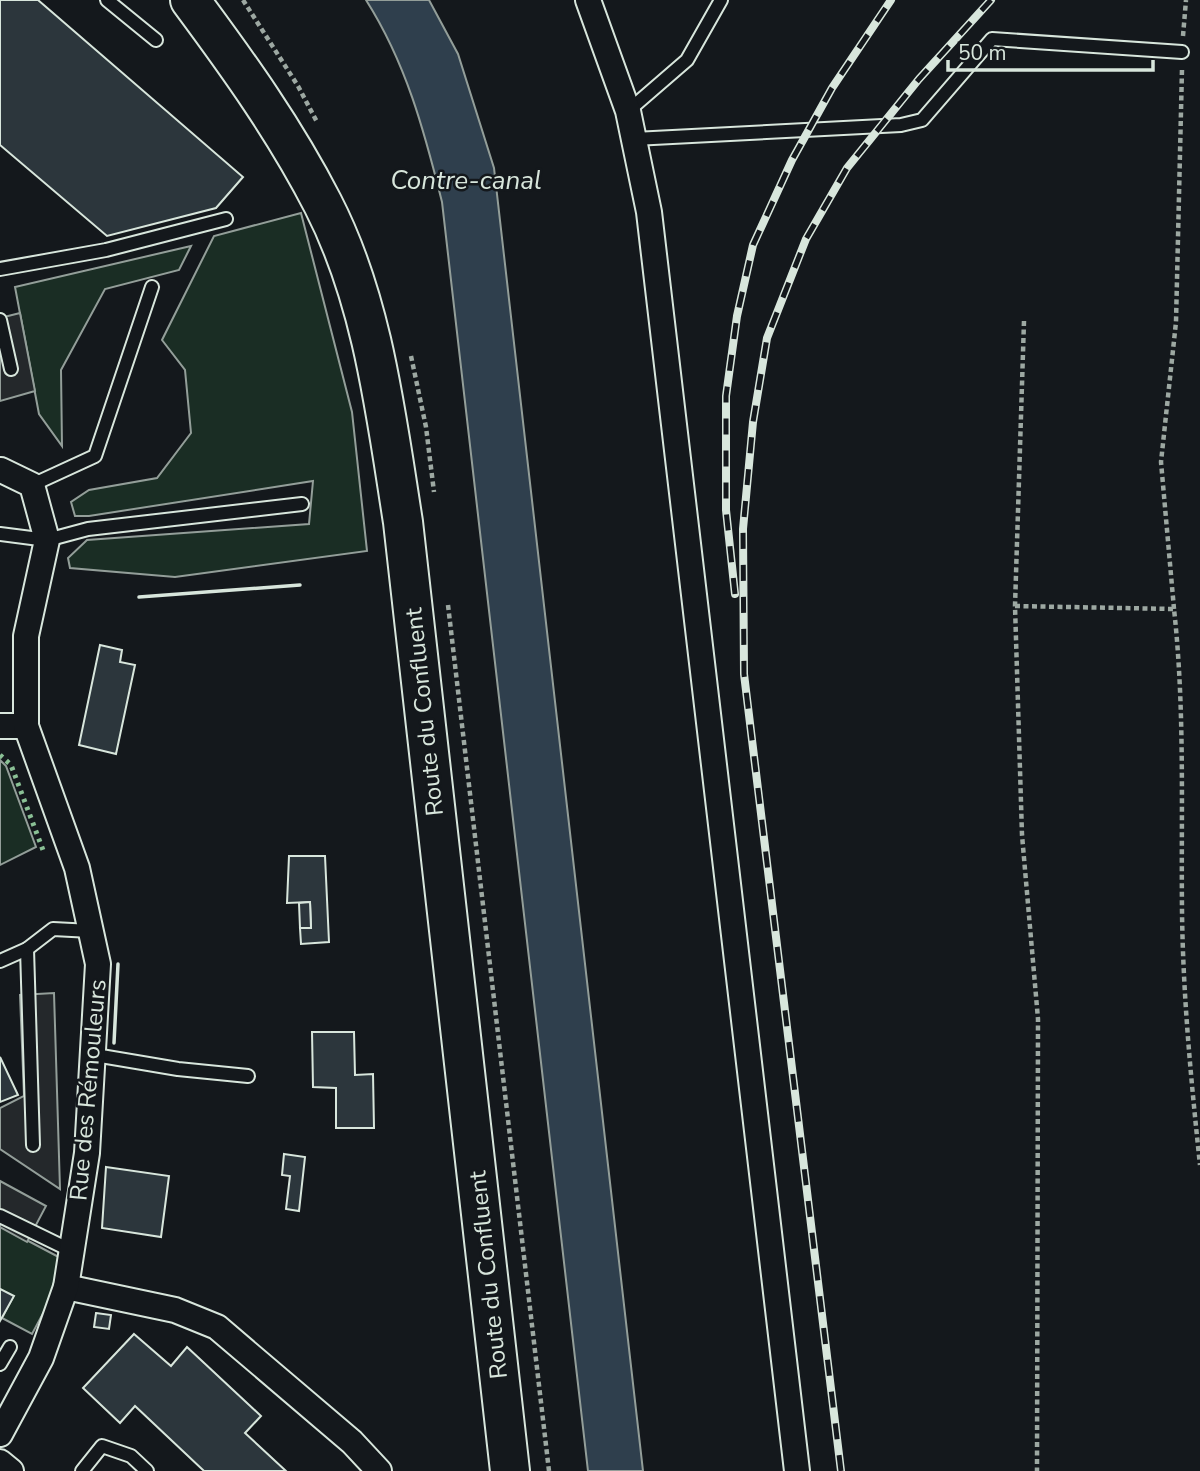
<svg xmlns="http://www.w3.org/2000/svg" width="1200" height="1471" font-family="'Nunito Sans',sans-serif">
	<style>
		.green { fill: #1a2d24; stroke: #939e99; stroke-width: 2 }
		.parking { fill: #24282b; stroke: #939e99; stroke-width: 2 }
		.water { fill: #2f3f4d; stroke: #939e99; stroke-width: 2 }
		.building { fill: #2c363c; stroke: #d8e6dc; stroke-width: 2 }
		.lines { fill: none; stroke-linecap: round; stroke-linejoin: round }
		.lane-casing { stroke: #d8e6dc; stroke-width: 16 }
		.street-casing { stroke: #d8e6dc; stroke-width: 28 }
		.primary-casing { stroke: #d8e6dc; stroke-width: 42 }
		.path { stroke: #9da8a2; stroke-width: 4.5; stroke-dasharray: 5 3.5; stroke-linecap: butt }
		.lane { stroke: #14181c; stroke-width: 12 }
		.street { stroke: #14181c; stroke-width: 24 }
		.primary { stroke: #14181c; stroke-width: 38 }
		.rail-casing { stroke: #d8e6dc; stroke-width: 8 }
		.rail { stroke: #14181c; stroke-width: 5; stroke-dasharray: 16; stroke-linecap: butt }
		.hedge { stroke: #8ac095; stroke-width: 5; stroke-dasharray: 3.5 5; stroke-linecap: butt }
		.wall { stroke: #d8e6dc; stroke-width: 3.5 }
		.labels { text-anchor: middle; stroke-width: 5; stroke-linejoin: round; paint-order: stroke }
		.street-label { font-size: 24px; fill: #d8e6dc; stroke: #14181c }
		.water-label { font-size: 26px; font-style: italic; fill: #d8e6dc; stroke: #14181c }
	</style>
	<rect width="100%" height="100%" fill="#14181c"/>
	<g class="green">
		<polygon points="301,213 352,412 367,551 175,577 70,568 68,558 87,540 309,524 313,481 89,516 75,516 71,502 89,490 157,478 191,433 185,370 162,340 214,236"/>
		<polygon points="191,246 179,270 105,289 61,370 62,446 39,414 15,287"/>
		<polygon points="0,760 6,766 36,847 0,865"/>
		<polygon points="0,1226 70,1263 32,1334 2,1318 13,1297 0,1289"/>
	</g>
	<g class="parking">
		<polygon points="20,313 35,391 0,401 0,318"/>
		<polygon points="54,993 60,1189 0,1149 0,1108 24,1096 20,995"/>
		<polygon points="0,1181 46,1206 27,1242 0,1227"/>
	</g>
	<path class="water" d="M366,0H429L458,54L494,168L643,1471H588L442,202C424,130 406,63 366,0Z"/>
	<g class="building">
		<polygon points="0,0 38,0 243,177 216,208 107,236 0,145"/>
		<polygon points="100,645 122,650 120,662 135,665 116,754 79,745"/>
		<polygon points="289,856 325,856 329,942 301,944 300,928 311,928 310,902 287,903"/>
		<polygon points="310,902 311,928 300,928 299,903"/>
		<polygon points="312,1032 354,1032 355,1075 373,1074 374,1128 336,1128 336,1088 313,1087"/>
		<polygon points="0,1057 18,1095 0,1102"/>
		<polygon points="284,1154 305,1157 299,1211 286,1209 290,1176 282,1175"/>
		<polygon points="106,1167 169,1176 161,1237 102,1228"/>
		<polygon points="0,1289 14,1296 0,1321"/>
		<polygon points="96,1313 111,1315 109,1329 94,1327"/>
		<polygon points="134,1334 171,1366 187,1347 261,1416 245,1433 286,1471 204,1471 135,1406 120,1423 83,1388"/>
	</g>
	<g class="lines">
		<defs>
			<g id="lane">
				<polyline points="107,0 156,40"/>
				<polyline points="628,111 687,60 721,0"/>
				<polyline points="634,139 901,125 922,120 992,39 1182,52"/>
				<polyline points="0,269 106,250 226,219"/>
				<polyline points="0,320 11,369"/>
				<polyline points="32,485 95,456 152,287"/>
				<polyline points="0,534 47,540 88,529 302,504"/>
				<polyline points="27,949 33,1145"/>
				<polyline points="0,961 27,949 53,929 91,931"/>
				<polyline points="95,1055 178,1069 248,1076"/>
				<polyline points="0,1216 72,1251"/>
				<polyline points="0,1364 10,1347"/>
				<polyline points="82,1471 102,1446 131,1456 147,1471"/>
			</g>
			<g id="street">
				<polyline points="588,0 628,111 649,212 797,1471"/>
				<polyline points="0,726 26,726"/>
				<polyline points="66,1287 175,1310 217,1327 352,1442 379,1471"/>
				<polyline points="0,1434 41,1358 66,1287 87,1153 98,964 77,868 26,726 26,636 47,540 32,485 1,470"/>
				<polyline points="0,1462 11,1471"/>
			</g>
			<path id="primary" d="M190,0C239,66 285,130 323,204C373,301 386,415 403,522L510,1471"/>
		</defs>
		<use href="#lane" class="lane-casing"/>
		<use href="#street" class="street-casing"/>
		<use href="#primary" class="primary-casing"/>
		<g class="path">
			<polyline points="243,0 298,86 317,122"/>
			<polyline points="1183,36 1186,0"/>
			<polyline points="1024,321 1015,606 1022,835 1038,1019 1037,1471"/>
			<polyline points="411,356 426,427 434,492"/>
			<polyline points="448,605 549,1471"/>
			<path d="M1015,606L1174,609C1185,709 1181,810 1182,911C1183,996 1191,1080 1200,1165"/>
			<polyline points="1174,609 1161,462 1176,322 1182,69"/>
		</g>
		<use href="#lane" class="lane"/>
		<use href="#street" class="street"/>
		<use href="#primary" class="primary"/>
		<defs>
			<g id="rail">
				<polyline points="735,594 726,510 726,396 737,316 753,245 792,160 832,88 891,0"/>
				<polyline points="841,1471 744,674 743,529 753,422 767,338 806,239 847,168 919,79 991,0"/>
			</g>
		</defs>
		<use href="#rail" class="rail-casing"/>
		<use href="#rail" class="rail"/>
		<polyline class="hedge" points="0,755 11,765 43,850"/>
		<g class="wall">
			<polyline points="139,597 300,585"/>
			<polyline points="114,1043 118,964"/>
		</g>
	</g>
	<g class="labels">
		<g class="street-label">
			<text transform="translate(424 712) rotate(-96)" y="8">Route du Confluent</text>
			<text transform="translate(88 1090) rotate(-85)" y="8">Rue des Rémouleurs</text>
			<text transform="translate(488 1275) rotate(-96)" y="8">Route du Confluent</text>
		</g>
		<g class="water-label">
			<text x="466" y="189">Contre-canal</text>
		</g>
	</g>
	<path d="M948 60v10h205v-10" fill="none" stroke="#d8e6dc" stroke-width="3.5"/>
	<text x="958" y="60" font-size="21" fill="#d8e6dc" stroke="#14181c" stroke-width="5" paint-order="stroke">50 m</text>
</svg>
